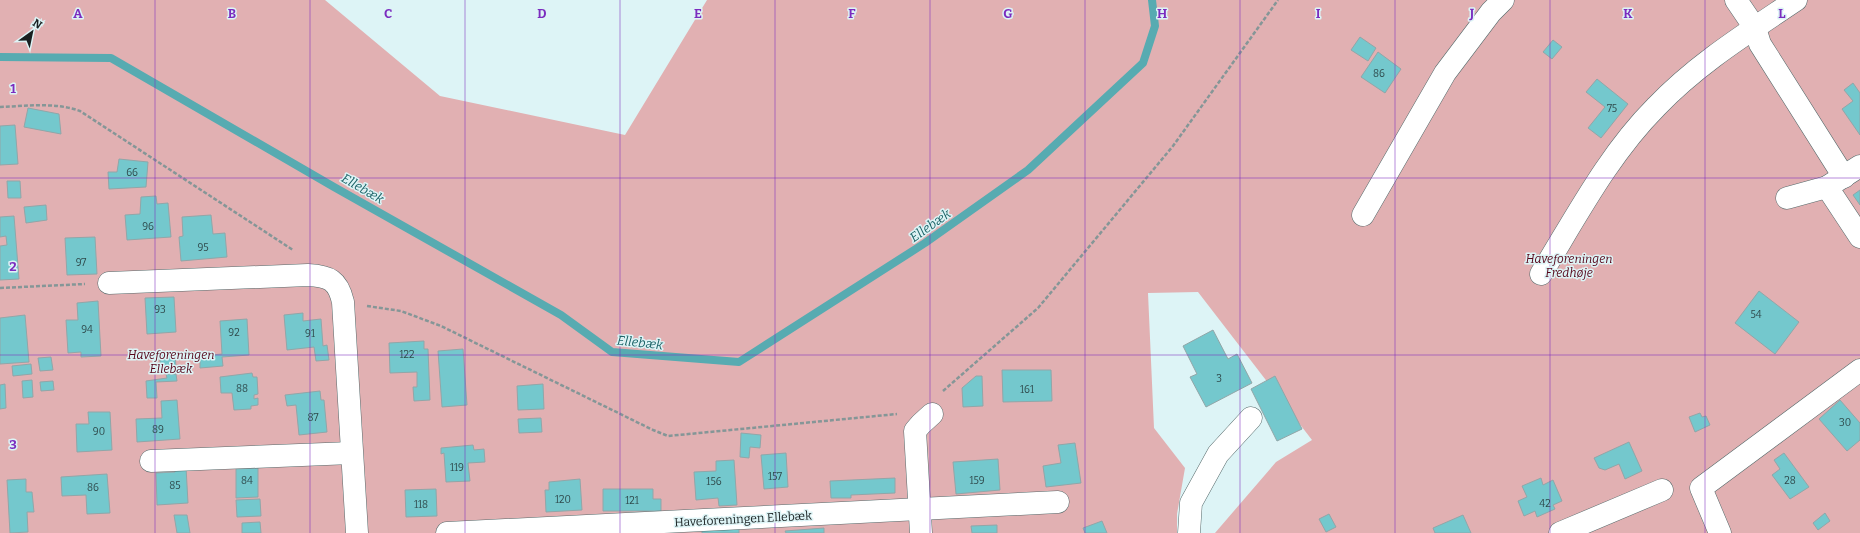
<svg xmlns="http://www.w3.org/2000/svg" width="1860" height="533" font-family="Bitter,serif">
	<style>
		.green { fill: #e1b0b2 }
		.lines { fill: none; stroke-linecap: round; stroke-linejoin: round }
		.stream { stroke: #57abb1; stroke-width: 8 }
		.building { fill: #74c8cd; stroke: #91a6a8 }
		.minor-casing { stroke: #566a6b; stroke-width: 23 }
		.path { stroke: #859697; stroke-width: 2.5; stroke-dasharray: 4 2; stroke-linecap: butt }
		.minor { stroke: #fff; stroke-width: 22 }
		.grid { fill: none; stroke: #7b2cbf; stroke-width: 1; stroke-opacity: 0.55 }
		.labels { text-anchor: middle; stroke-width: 3; stroke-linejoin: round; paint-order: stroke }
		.number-label { font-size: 10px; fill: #2f4a4c }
		.park-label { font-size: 12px; font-style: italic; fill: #560418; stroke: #ddf4f6 }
		.street-label { font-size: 12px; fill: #182021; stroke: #ddf4f6 }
		.water-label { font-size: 13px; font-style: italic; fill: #1d6367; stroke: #ddf4f6 }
		.grid-label { font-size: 13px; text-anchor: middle; font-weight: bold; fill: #7b2cbf; stroke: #ddf4f6; stroke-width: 3; stroke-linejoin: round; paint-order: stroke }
	</style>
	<rect width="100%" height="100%" fill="#ddf4f6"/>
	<polygon class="green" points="0,0 325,0 440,96 625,135 707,0 1860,0 1860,533 1215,533 1276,462 1312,440 1198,292 1148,293 1154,428 1185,468 1177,514 1177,533 0,533"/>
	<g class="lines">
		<polyline class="stream" points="0,57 111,58 334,187 561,315 612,352 739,362 925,243 1028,170 1143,63 1155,26 1152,0"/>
	</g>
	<g class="building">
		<polygon points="1360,37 1376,48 1368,61 1351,50"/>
		<polygon points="1553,40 1562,47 1552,59 1543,52"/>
		<polygon points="1378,52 1401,69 1385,93 1361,77"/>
		<polygon points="1597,79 1628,104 1601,138 1588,128 1605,107 1586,92"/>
		<polygon points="1853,83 1860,93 1860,135 1842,109 1853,101 1844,90"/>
		<polygon points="28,108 59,114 61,134 24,127"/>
		<polygon points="15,125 18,164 0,165 0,126"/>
		<polygon points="119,159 148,162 146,187 109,189 108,172 117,172"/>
		<polygon points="7,181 20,181 21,198 8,198"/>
		<polygon points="1860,190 1860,205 1853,195"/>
		<polygon points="156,196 157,204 168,203 171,237 127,240 125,215 140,214 141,197"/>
		<polygon points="46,205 47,220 26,223 24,207"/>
		<polygon points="211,215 213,234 225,233 227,257 181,261 179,237 183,236 182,217"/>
		<polygon points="14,216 19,279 0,280 0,246 7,245 6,236 0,237 0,217"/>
		<polygon points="95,237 97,274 67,275 65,238"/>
		<polygon points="1759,291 1799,322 1775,354 1735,323"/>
		<polygon points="174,297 176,332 147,334 145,298"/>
		<polygon points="98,301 101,356 81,357 81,352 68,353 66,320 78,320 77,303"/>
		<polygon points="303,313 303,321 321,319 323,346 327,345 329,360 316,361 314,347 287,350 284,315"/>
		<polygon points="25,315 29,362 0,364 0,318"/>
		<polygon points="247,319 249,355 222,357 223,366 200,368 200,356 222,354 220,321"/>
		<polygon points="1213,330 1228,359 1237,354 1252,383 1206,407 1190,377 1197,374 1183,346"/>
		<polygon points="424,341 424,349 428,349 430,400 414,401 413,387 417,387 417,372 390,373 389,343"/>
		<polygon points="463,349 467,405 442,407 438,351"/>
		<polygon points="175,352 176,368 161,370 159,353"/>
		<polygon points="51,357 53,370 40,371 38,358"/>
		<polygon points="31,364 32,374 13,376 12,366"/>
		<polygon points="1002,370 1051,370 1052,401 1003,402"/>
		<polygon points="252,373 253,377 257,377 258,394 254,395 254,399 258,398 258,405 251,406 251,409 234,410 232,393 221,393 220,377"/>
		<polygon points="166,374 176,374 177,381 156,382 157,398 147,398 146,381 167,378"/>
		<polygon points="976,376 982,376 983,406 963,407 962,388"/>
		<polygon points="1275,376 1302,429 1277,441 1251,389"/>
		<polygon points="32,380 33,397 23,398 22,381"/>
		<polygon points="53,381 54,390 41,391 40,382"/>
		<polygon points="5,384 6,408 0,409 0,385"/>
		<polygon points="543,384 544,409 518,410 517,386"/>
		<polygon points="320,391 321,400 324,400 327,432 299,435 296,405 287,406 285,395"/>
		<polygon points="177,400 180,439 137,442 136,419 162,418 161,401"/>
		<polygon points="1840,400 1860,423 1860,440 1847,451 1819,419"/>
		<polygon points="88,412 110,412 112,450 77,452 76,424 89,424"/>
		<polygon points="1700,413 1702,417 1706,416 1710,425 1695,432 1689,417"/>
		<polygon points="541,418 542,432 519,433 518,419"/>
		<polygon points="741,433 761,435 760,448 750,447 749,458 740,457"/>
		<polygon points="1629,442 1642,471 1625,479 1619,464 1605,470 1599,468 1594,458"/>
		<polygon points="1075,443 1081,483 1046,487 1043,466 1061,463 1058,445"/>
		<polygon points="473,445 474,450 484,449 485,462 468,463 470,481 446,482 444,453 441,454 441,448"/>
		<polygon points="786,453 788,487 764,489 761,455"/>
		<polygon points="1784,453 1809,487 1790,499 1772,475 1780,469 1774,460"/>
		<polygon points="998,459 1000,490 956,494 953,462"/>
		<polygon points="734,460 737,505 719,506 718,498 696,500 694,472 716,471 716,461"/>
		<polygon points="175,467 186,467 188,503 157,505 156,473 175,472"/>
		<polygon points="258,468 258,497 236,498 236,469"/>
		<polygon points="107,474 110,513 87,514 86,495 62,496 61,477"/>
		<polygon points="895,478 895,493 851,495 851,498 831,498 830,481"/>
		<polygon points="1541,478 1543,485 1553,480 1562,501 1553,505 1555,509 1537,517 1535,511 1524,516 1518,501 1527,497 1522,486"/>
		<polygon points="26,479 26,492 32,492 34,512 27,512 28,532 10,533 7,480"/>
		<polygon points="580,479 582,510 546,512 545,490 549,490 549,482"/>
		<polygon points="436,489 437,516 406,517 405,490"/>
		<polygon points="603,489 653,489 653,499 661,499 661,511 603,511"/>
		<polygon points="260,499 261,516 237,517 236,500"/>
		<polygon points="1825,513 1830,521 1818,530 1813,523"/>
		<polygon points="1329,514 1336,527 1326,532 1319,519"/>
		<polygon points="174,515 187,515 190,533 177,533"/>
		<polygon points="1463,515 1471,533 1435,533 1433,528"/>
		<polygon points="1102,521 1107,533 1085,533 1083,528"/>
		<polygon points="260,522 261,533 242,533 242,523"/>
		<polygon points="997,525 997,533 972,533 971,526"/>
		<polygon points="824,528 824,533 786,533 785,531"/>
		<rect x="702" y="529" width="37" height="4"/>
	</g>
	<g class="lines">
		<defs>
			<g id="minor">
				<polyline points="1736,0 1755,28 1760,44 1844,177"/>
				<polyline points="1860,166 1827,187 1860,237"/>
				<polyline points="1787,198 1827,187"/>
				<polyline points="1363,215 1445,73 1491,12 1503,0"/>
				<path d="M1541,274C1576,217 1609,154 1656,107C1697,64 1747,33 1796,0"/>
				<path d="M109,283L308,275C329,276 338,280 343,302L357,533"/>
				<polyline points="151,461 351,453"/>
				<polyline points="447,533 1058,502"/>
				<polyline points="921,533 915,431 921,424 932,414"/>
				<polyline points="1189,533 1191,503 1218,454 1251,418"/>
				<polyline points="1560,533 1662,490"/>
				<polyline points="1720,533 1701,488 1860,370"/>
			</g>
		</defs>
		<use href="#minor" class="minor-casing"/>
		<g class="path">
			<path d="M0,107C25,106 56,102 80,111L293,250"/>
			<polyline points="0,288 85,284"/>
			<polyline points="367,306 401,311 441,326 653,430 668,436 897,414"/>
			<polyline points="943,391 1038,308 1173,146 1278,0"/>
		</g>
		<use href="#minor" class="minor"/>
	</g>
	<path class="grid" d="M155,0V533M310,0V533M465,0V533M620,0V533M775,0V533M930,0V533M1085,0V533M1240,0V533M1395,0V533M1550,0V533M1705,0V533M0,178H1860M0,355H1860"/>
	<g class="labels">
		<g class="number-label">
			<text x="1379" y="77">86</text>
			<text x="1612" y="112">75</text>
			<text x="132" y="176">66</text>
			<text x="148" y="230">96</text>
			<text x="203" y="251">95</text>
			<text x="81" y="266">97</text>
			<text x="160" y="313">93</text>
			<text x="1756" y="318">54</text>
			<text x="87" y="333">94</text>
			<text x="234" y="336">92</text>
			<text x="310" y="337">91</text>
			<text x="407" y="358">122</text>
			<text x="1219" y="382">3</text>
			<text x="242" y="392">88</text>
			<text x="1027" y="393">161</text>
			<text x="313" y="421">87</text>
			<text x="1845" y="426">30</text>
			<text x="158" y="433">89</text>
			<text x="99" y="435">90</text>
			<text x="457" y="471">119</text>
			<text x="775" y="480">157</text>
			<text x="247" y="484">84</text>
			<text x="977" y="484">159</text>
			<text x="1790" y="484">28</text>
			<text x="714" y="485">156</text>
			<text x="175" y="489">85</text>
			<text x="93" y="491">86</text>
			<text x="563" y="503">120</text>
			<text x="632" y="504">121</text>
			<text x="1545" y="507">42</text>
			<text x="421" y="508">118</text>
		</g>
		<g class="park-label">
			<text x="1569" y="263">Haveforeningen<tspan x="1569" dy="14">Fredhøje</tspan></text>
			<text x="171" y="359">Haveforeningen<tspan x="171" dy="14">Ellebæk</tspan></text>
		</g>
		<g class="street-label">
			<text transform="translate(743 519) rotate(-3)" y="4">Haveforeningen Ellebæk</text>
		</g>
		<g class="water-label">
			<text transform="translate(363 188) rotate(30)" y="5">Ellebæk</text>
			<text transform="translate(930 225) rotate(-35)" y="5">Ellebæk</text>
			<text transform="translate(640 342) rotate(6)" y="5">Ellebæk</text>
		</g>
	</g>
	<g class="grid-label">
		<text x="78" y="18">A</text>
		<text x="232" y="18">B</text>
		<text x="388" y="18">C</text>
		<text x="542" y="18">D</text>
		<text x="698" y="18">E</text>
		<text x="852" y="18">F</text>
		<text x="1008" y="18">G</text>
		<text x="1162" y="18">H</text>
		<text x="1318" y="18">I</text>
		<text x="1472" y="18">J</text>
		<text x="1628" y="18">K</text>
		<text x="1782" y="18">L</text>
		<text x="13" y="93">1</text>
		<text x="13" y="271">2</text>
		<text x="13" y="449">3</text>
	</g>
	<g transform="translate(32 32) rotate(33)" stroke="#ddf4f6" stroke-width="3" paint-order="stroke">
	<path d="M0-3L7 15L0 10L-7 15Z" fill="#182021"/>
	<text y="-6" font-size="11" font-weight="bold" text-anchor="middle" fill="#182021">N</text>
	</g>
</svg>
